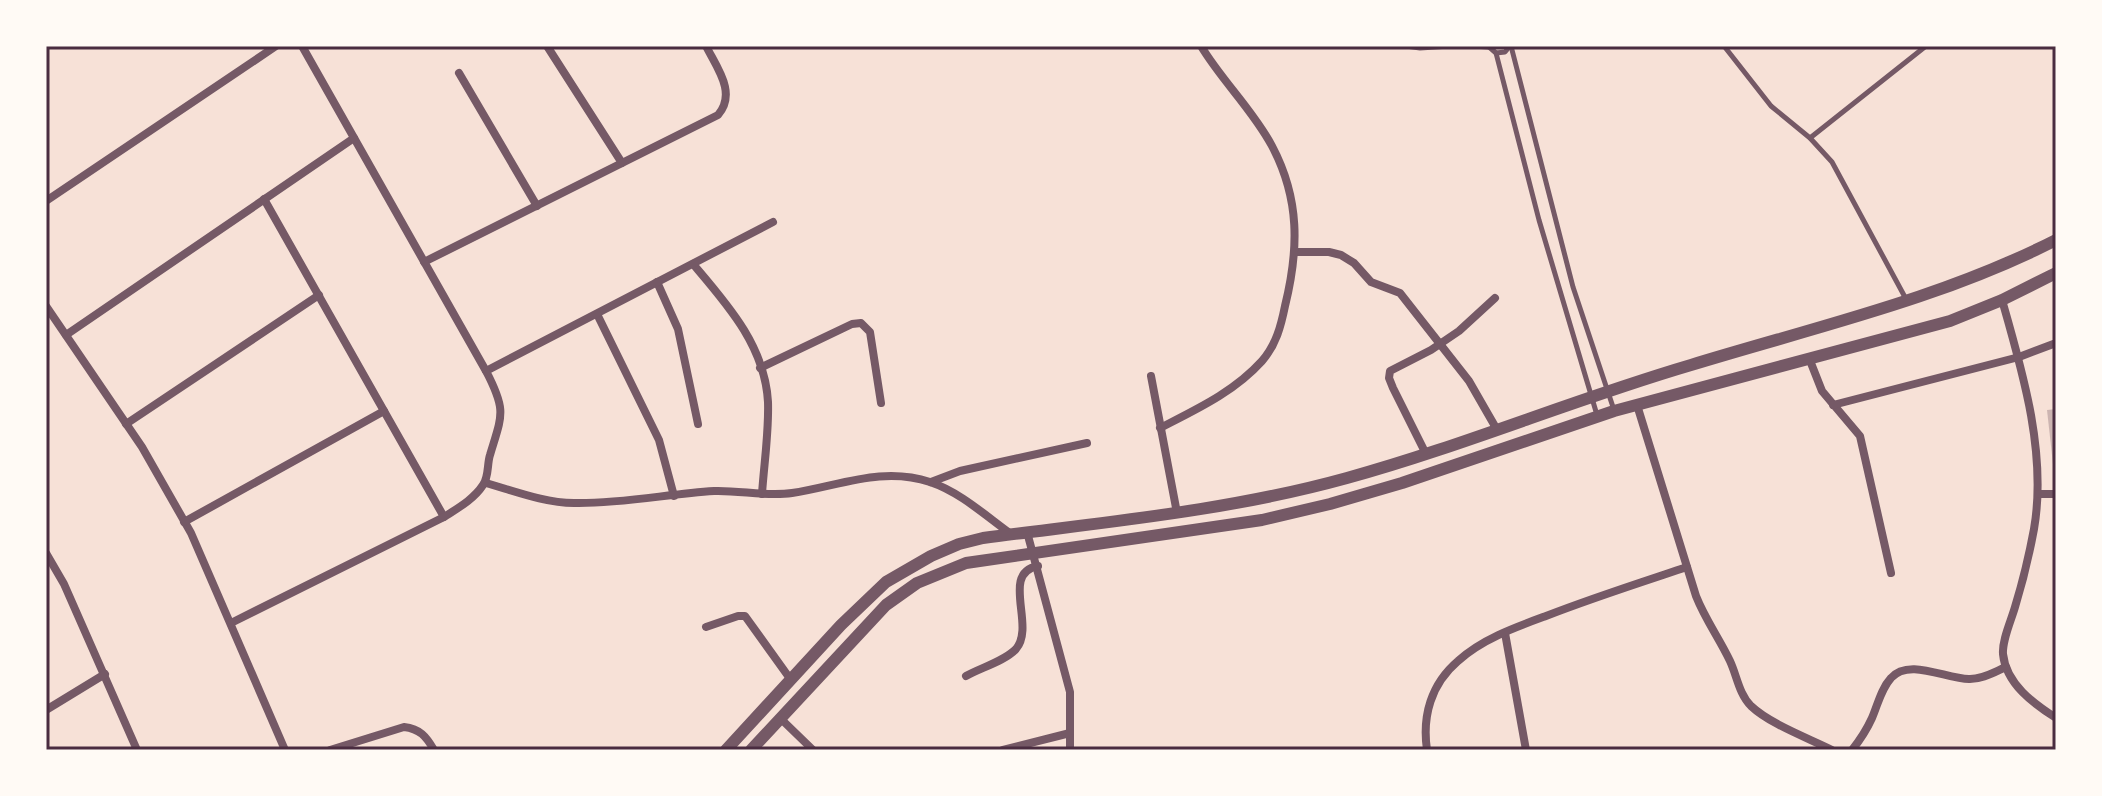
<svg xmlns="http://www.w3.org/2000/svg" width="2102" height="796" font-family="'Open Sans',sans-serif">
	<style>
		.building { fill: #ccb4b1 }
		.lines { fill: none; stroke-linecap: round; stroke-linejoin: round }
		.service { stroke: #755966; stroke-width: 5 }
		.minor { stroke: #755966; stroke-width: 8 }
		.tertiary { stroke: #755966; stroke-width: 12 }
		.neatline { fill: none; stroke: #4a2c40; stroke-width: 3 }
	</style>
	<rect width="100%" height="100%" fill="#f7e1d7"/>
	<polygon class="building" points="2056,409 2056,473 2054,473 2047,410"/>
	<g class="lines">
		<g class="service">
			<polyline points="1406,46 1420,48 1450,46"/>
			<polyline points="1474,46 1488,47"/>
			<polyline points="1488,46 1496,53 1539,220 1597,415"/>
			<polyline points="1511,46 1573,287 1614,410"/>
			<polyline points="1724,46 1771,106 1810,138 1832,162 1906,299"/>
			<polyline points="1496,53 1505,52 1510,46"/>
			<polyline points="1810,138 1926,46"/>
		</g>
		<g class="minor">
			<polyline points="547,46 622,163"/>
			<polyline points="459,73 537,206"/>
			<polyline points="264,199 444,517"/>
			<polyline points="46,201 276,46"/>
			<polyline points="1296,252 1329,252 1341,255 1354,263 1371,282 1400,293 1469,381 1496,428"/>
			<path d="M424,262L718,115C737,93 717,68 706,46"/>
			<path d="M693,264C727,304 765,346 768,402C769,432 764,464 762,494"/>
			<polyline points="657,282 678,329 698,424"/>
			<path d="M2002,300C2023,373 2047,454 2034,529C2029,556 2023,581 2015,607C2011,621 2002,640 2003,654C2006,684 2034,704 2056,718"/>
			<polyline points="46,306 142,447 191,533 285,750"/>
			<polyline points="597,314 659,440 674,496"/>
			<polyline points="66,335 354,138"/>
			<polyline points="1809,358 1822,391 1860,436 1891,573"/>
			<polyline points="760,368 852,324 861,323 870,332 881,403"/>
			<polyline points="486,371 773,222"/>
			<polyline points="1151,376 1177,513"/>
			<path d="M1637,405L1696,596C1705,619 1719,638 1730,661C1737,676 1739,694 1751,706C1770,724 1808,738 1832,750"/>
			<polyline points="1833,405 2019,357 2056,343"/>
			<polyline points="126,424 319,295"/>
			<path d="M1160,428C1197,409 1234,392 1262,361C1276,345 1281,326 1285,306C1299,249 1300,199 1272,146C1253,110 1222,81 1201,46"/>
			<polyline points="1425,452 1393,388 1389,378 1390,371 1431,350 1459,331 1495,298"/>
			<polyline points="931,482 960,471 1087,443"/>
			<path d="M486,483C514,491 545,503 574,503C621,504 667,494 714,491C740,490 766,497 792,493C839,486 882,466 930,482C960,492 986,516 1011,534"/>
			<polyline points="2039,494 2056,494"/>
			<polyline points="184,522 384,411"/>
			<polyline points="1027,532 1070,692 1070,750"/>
			<polyline points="46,553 64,584 137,750"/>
			<path d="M231,623L444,517C458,508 474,499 483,485C489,477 487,464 490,455C502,415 507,411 486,371L302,46"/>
			<polyline points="706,627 738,616 745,616 791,680"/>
			<polyline points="1505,633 1526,750"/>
			<path d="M966,676C980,668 1005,661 1016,649C1036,626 1000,573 1038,566"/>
			<polyline points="46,710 105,674"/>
			<polyline points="780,718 813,750"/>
			<path d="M330,750L404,727C420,729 426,736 434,750"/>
			<polyline points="1003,750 1070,733"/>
			<path d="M1427,750C1422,716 1431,684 1458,661C1482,639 1516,627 1546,616C1592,598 1639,583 1687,567"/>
			<path d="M1852,750C1860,740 1867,729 1872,718C1878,704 1881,689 1891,678C1909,657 1948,680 1970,679C1983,679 1994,672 2006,667"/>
		</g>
		<g class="tertiary">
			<path d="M726,750L841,625L886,582L931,556L959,544L983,538C1105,522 1228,511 1347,478C1463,446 1575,399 1691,365C1815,327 1940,299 2056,240"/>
			<polyline points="751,750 886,605 917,583 966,563 1262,520 1330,504 1402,483 1614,411 1950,321 2002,300 2056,273"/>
		</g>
	</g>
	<rect width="2102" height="796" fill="none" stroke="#fffaf5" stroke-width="96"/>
	<rect x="48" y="48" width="2006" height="700" class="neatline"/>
</svg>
